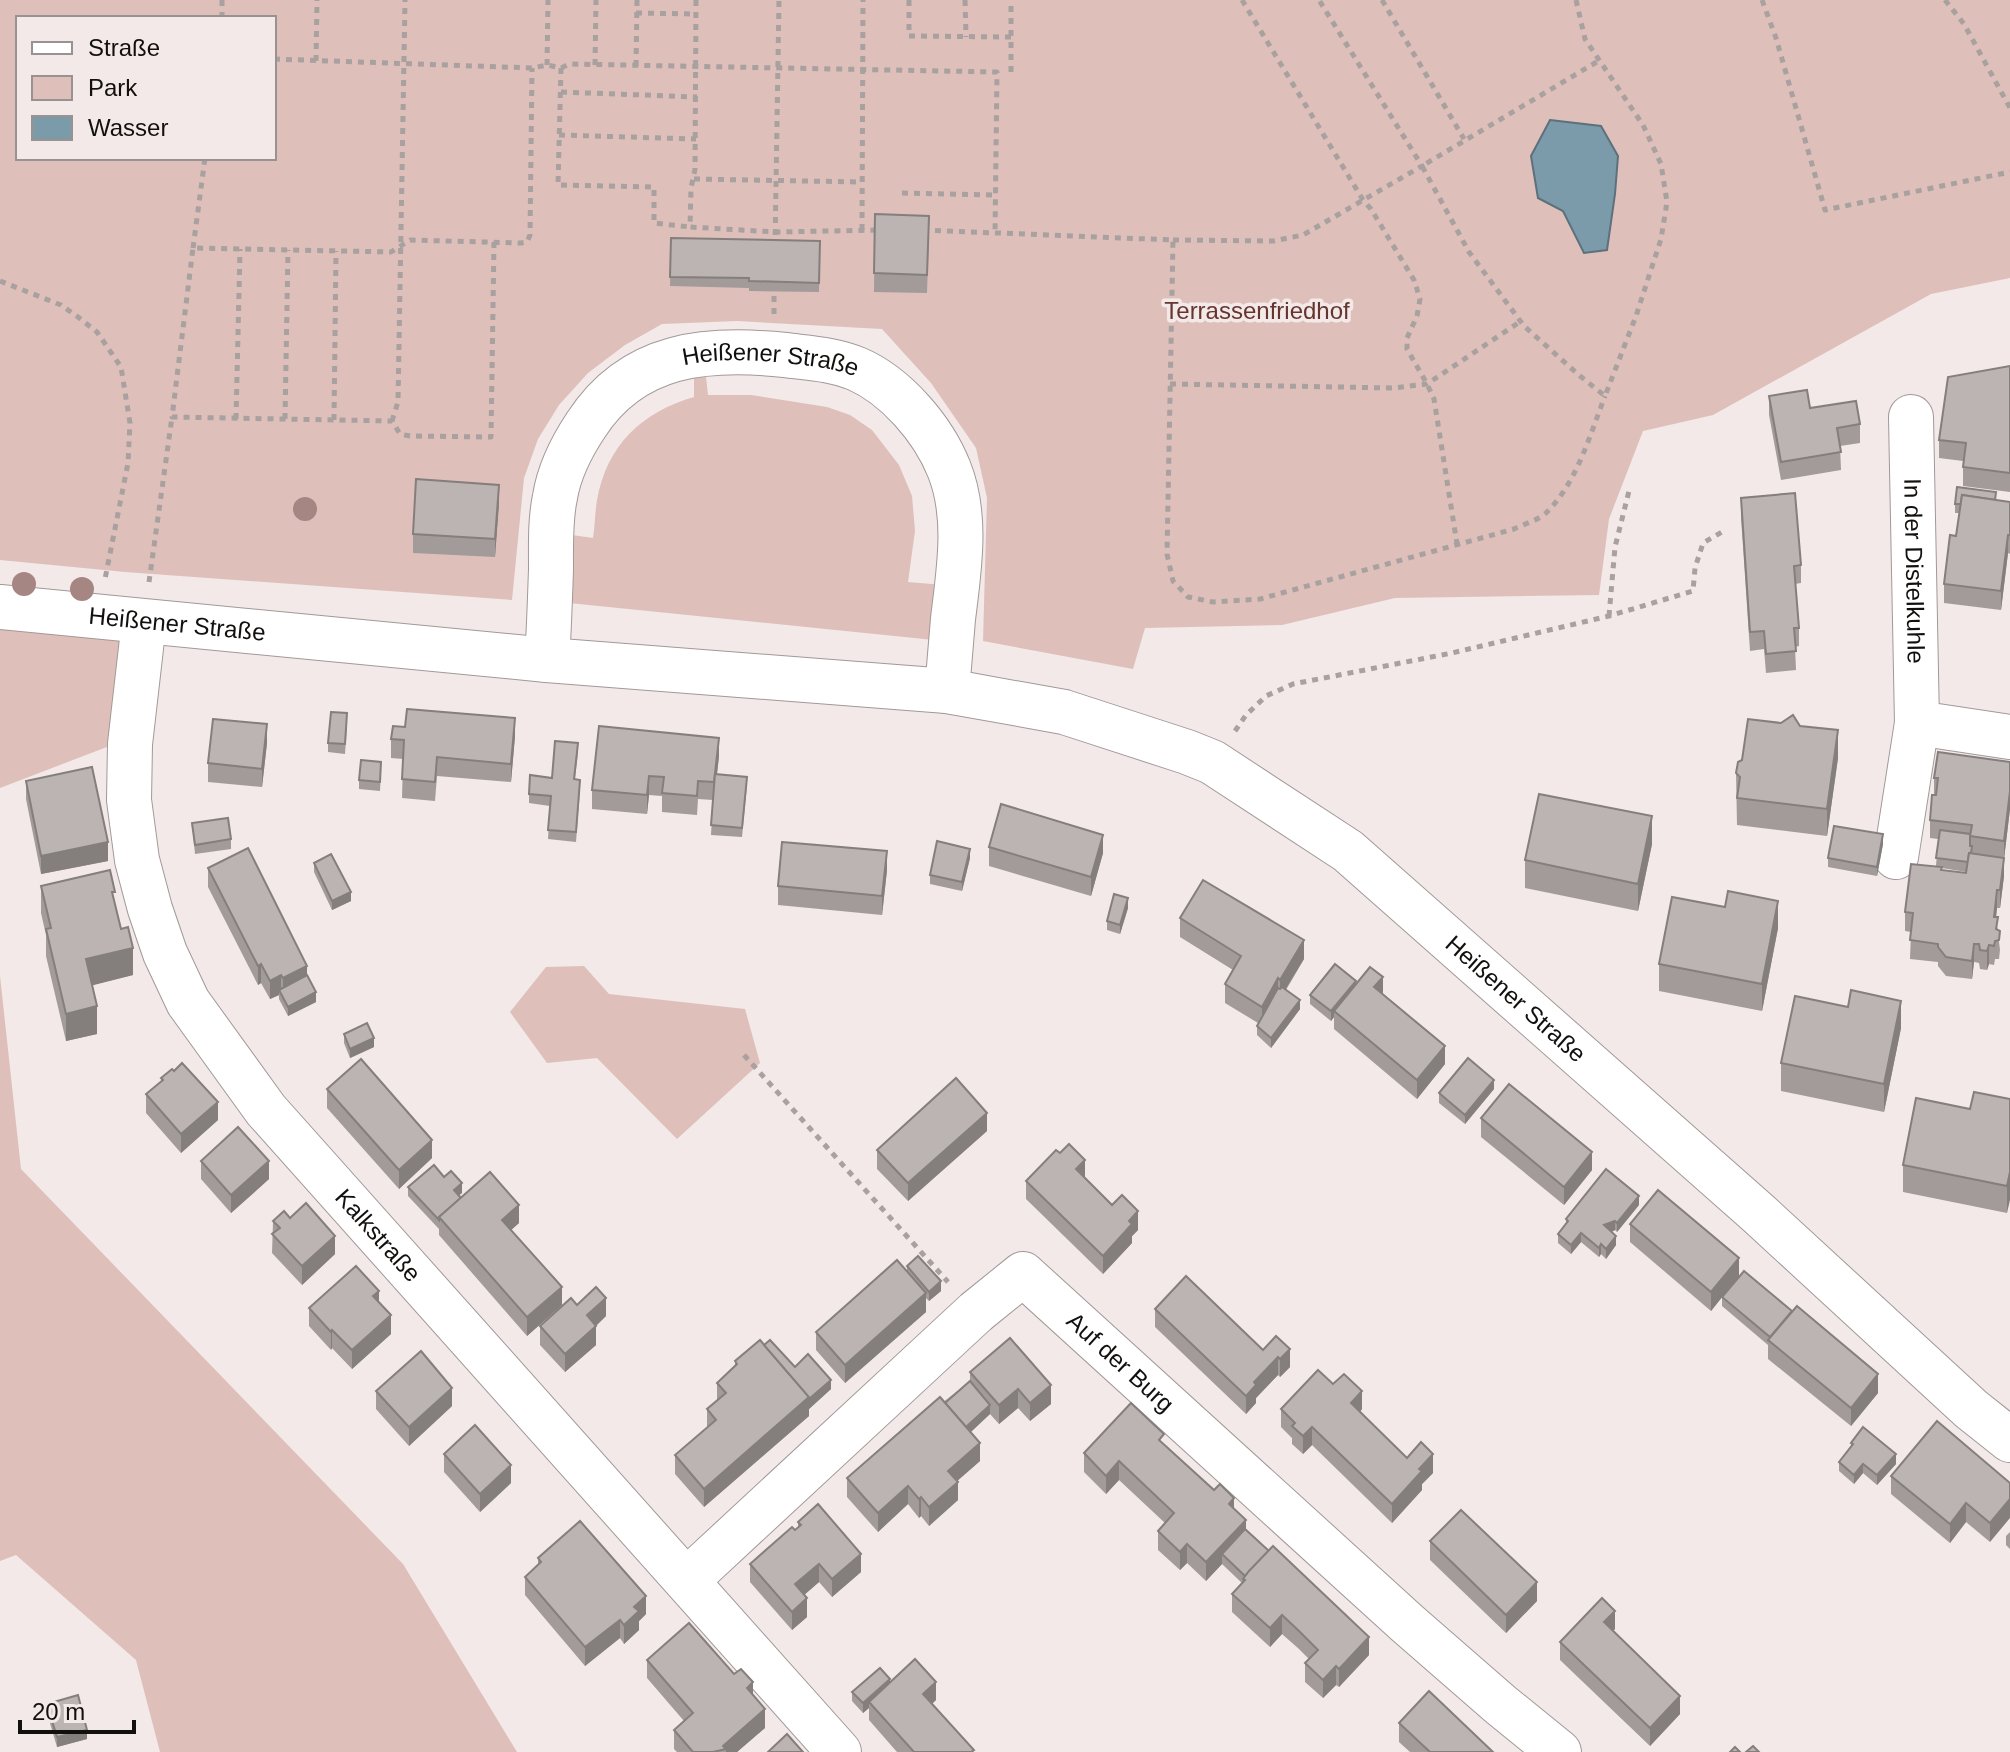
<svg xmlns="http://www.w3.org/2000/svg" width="2010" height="1752" font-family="Arial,sans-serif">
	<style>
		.green { fill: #dfbfba; fill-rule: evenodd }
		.water { fill: #7c9baa; stroke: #5c717c; stroke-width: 2 }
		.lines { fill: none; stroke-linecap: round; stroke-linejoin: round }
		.minor-casing { stroke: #a19998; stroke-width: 46 }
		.path { stroke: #a8a1a0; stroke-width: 5; stroke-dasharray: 6 6; stroke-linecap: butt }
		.minor { stroke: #fff; stroke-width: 44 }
		.tree { fill: #a58683 }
		.wall { fill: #a29b9a; fill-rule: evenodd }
		.shaded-wall { fill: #847e7d }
		.building { fill: #bcb4b3; stroke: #847e7d; stroke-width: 2 }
		.labels { text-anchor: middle; stroke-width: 7; stroke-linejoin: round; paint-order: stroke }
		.park-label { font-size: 24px; fill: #663530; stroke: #f2e9e8 }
		.street-label { font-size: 24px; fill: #12100f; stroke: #f2e9e8 }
	</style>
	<rect width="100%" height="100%" fill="#f2e9e8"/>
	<g class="green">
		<path d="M0,0H2010V278L1931,294L1713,415L1643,431L1609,519L1599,595L1395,598L1282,625L1145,628L1133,669L983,641L987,498L976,448L931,383L882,329L737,321L662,324L625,345L588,373L559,405L538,439L524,478L512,600L125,572L0,560ZM18,18H274V158H18Z"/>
		<path d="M705,368L708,395H751L827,407L850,415L872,430L899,465L912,496L915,531L908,582L943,585L934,640L569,603L565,534L593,538C595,525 595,512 597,500C607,445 642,412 694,397V369Z"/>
		<polygon points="0,616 121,625 112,745 0,788"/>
		<polygon points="584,966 609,994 745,1009 760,1063 677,1139 597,1058 547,1063 510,1012 546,967"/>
		<polygon points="0,976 21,1169 403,1564 517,1752 160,1752 136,1660 16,1555 0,1561"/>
	</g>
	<polygon class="water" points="1550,120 1601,126 1618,156 1615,194 1607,250 1584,253 1563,211 1538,198 1531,156"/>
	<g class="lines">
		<defs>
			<g id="minor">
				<path id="s1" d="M1911,417L1917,723L2010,737"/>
				<path id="s2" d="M0,607L547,660L947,691L1064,712L1187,752L1212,762L1348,851L1758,1213L1971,1409L2010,1440"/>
				<path id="s3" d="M144,622L130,744L129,800L137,860L150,909L165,953L188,1002L266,1110L839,1752"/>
				<path id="s4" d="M547,660C549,630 550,599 551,569C551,545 550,520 555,497C559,472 572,446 586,425C633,352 708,347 785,355C809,358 834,359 857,369C896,386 933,429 949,469C968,516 959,570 953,619C951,643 949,667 947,691"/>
				<polyline points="1896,857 1917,723"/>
				<path id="s5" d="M687,1580L976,1312L1023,1274L1408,1624L1501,1705L1559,1752"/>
			</g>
		</defs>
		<use href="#minor" class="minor-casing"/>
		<g class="path">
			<polyline points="696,0 695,169 691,188 690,227 775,232 881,230"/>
			<polyline points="909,0 909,36 1011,37"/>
			<polyline points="965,0 966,37"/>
			<polyline points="1242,0 1363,200 1371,209 1414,280 1420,299 1417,316 1407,338 1407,349 1427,384 1434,399 1457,544"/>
			<polyline points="1382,0 1464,139"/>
			<polyline points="1576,0 1585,39 1643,125 1661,164 1667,202 1661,239 1636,316 1605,396 1580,376 1524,326 1469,252 1422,166 1600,60"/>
			<polyline points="1762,0 1776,38 1825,210 2010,172"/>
			<polyline points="1945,0 1964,24 2010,108"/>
			<polyline points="636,13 695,14"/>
			<polyline points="222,18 222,0"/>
			<polyline points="274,59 532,68 547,65 561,68 569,64 997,72 995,233"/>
			<polyline points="316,61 317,0"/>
			<polyline points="547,65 548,0"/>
			<polyline points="595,65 596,0"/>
			<polyline points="636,66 637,0"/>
			<polyline points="561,68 558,185 654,187 654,223 690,227"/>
			<polyline points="1011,72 1011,0"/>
			<polyline points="561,92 697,97"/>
			<polyline points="559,135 696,139"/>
			<polyline points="694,179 862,182"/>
			<polyline points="902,193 997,195"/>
			<polyline points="862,230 863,0"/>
			<path d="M923,230L1173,240L1167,554L1173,581L1188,597L1213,602L1260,599L1514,529C1524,524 1539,520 1547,512C1577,482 1590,435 1605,396"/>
			<polyline points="1173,240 1273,241 1303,235 1422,166 1319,0"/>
			<polyline points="494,242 491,437 410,436 400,434 392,421 172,417 193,248 391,252 410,240 521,243 527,242 530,235 532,68"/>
			<polyline points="775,247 779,0"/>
			<polyline points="193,248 205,158"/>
			<polyline points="0,281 61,305 78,317 97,332 121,367 130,423 128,463 105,579"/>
			<polyline points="774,314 774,291"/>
			<polyline points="1170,384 1393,388 1427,384 1521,321"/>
			<polyline points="236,419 240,249"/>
			<polyline points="285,419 288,250"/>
			<polyline points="334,420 336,251"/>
			<polyline points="392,421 398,402 405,0"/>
			<polyline points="149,582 172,417"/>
			<polyline points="1609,616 1615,547 1630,487"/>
			<polyline points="1235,731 1246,715 1266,696 1293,684 1452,653 1609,616 1693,591 1695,568 1703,543 1722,532"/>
			<polyline points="744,1055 948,1282"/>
		</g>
		<use href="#minor" class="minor"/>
	</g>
	<g class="tree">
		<circle cx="305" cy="509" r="12"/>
		<circle cx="24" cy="584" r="12"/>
		<circle cx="82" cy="589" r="12"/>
	</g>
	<g class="wall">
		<polygon points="875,214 929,234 927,293 874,292"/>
		<polygon points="671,238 820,241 819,292 749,291 749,288 670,286"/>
		<polygon points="2010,366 2010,492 1963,486 1963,461 1939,458 1939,440"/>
		<polygon points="1769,396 1860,424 1860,443 1840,446 1841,470 1781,480 1769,415"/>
		<polygon points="1741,498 1801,565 1801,583 1795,584 1799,628 1799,646 1795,647 1796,670 1766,673 1764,649 1750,651 1741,517"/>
		<polygon points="1996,500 2010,502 2010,554 2008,553 2001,610 1944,603 1944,584 1956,536 1959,513 1955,513 1955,504"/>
		<polygon points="499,503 495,557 413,553 413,534"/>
		<polygon points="347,723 345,754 328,752 328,743"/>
		<polygon points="1800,726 1838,758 1827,836 1737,825 1736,773"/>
		<polygon points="515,736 511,782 437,776 435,801 402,798 403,759 391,758 391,739"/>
		<polygon points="267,743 262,787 208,782 208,763"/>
		<polygon points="578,752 575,779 580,789 576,842 548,839 550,806 529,803 529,794 552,778"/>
		<path d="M1938,752L2010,809L2004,859V876L2000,908H1997L1996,917L2000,950L1999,959H1995L1994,965L1989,964L1987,970L1980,969L1979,963L1974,962L1972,979L1946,976L1938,966V962L1910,959L1911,932L1905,931V912L1936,866L1938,839L1930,838V820L1934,795V778ZM1942,868L1966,872V873L1942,870Z"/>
		<polygon points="719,756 717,774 747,786 742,837 711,835 713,800 698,799 697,815 662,812 662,796 649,795 647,814 592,809 592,790"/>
		<polygon points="381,771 380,791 359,789 359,780"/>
		<polygon points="26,781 108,861 41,874 26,799"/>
		<polygon points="192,823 231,839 231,849 195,854"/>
		<polygon points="1652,844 1638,911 1525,888 1525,860"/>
		<polygon points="1883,844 1877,876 1828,867 1828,858"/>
		<polygon points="989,847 1103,853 1091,896 989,866"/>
		<polygon points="970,858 962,891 930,884 930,875"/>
		<polygon points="314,863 351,901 332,910 314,872"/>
		<polygon points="208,868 307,975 316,1002 288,1016 279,999 279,995 270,999 261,983 258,985 208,887"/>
		<polygon points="887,870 882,915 778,905 778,886"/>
		<polygon points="41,886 115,903 133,975 92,985 97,1034 66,1041 46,956 46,935 41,913"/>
		<polygon points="1725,907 1778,928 1762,1011 1659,991 1659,964"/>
		<polygon points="1128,908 1120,934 1107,930 1107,921"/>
		<polygon points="1180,918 1304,959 1286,990 1300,1009 1271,1048 1257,1035 1257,1026 1258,1023 1225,1003 1225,984 1233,970 1180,937"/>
		<polygon points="1356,984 1383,994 1445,1064 1417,1099 1334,1029 1334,1017 1331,1021 1310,1004 1310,995"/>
		<polygon points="1848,1007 1901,1028 1884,1112 1781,1091 1781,1063"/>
		<polygon points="344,1034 374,1047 350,1058 344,1043"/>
		<polygon points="161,1078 218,1120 181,1153 146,1113 146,1094 161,1082"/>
		<polygon points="327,1089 432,1158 399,1189 327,1108"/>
		<polygon points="1494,1089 1465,1124 1439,1103 1439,1093"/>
		<polygon points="2010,1099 2007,1213 1903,1192 1903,1165 1970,1109"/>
		<polygon points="1481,1118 1592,1170 1564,1205 1481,1137"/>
		<polygon points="987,1131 908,1201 877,1169 877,1150"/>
		<polygon points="201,1161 269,1179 231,1213 201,1179"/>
		<polygon points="444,1177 462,1193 459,1195 461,1198 519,1223 511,1230 562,1305 527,1336 439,1235 439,1229 408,1196 408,1187"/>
		<polygon points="1085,1178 1138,1230 1132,1236 1132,1243 1103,1274 1026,1199 1026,1181"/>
		<polygon points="1639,1205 1617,1232 1615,1230 1612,1232 1616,1245 1606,1259 1601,1254 1599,1257 1581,1242 1571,1254 1558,1243 1558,1234 1566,1224 1566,1219"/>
		<polygon points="290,1218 335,1254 302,1285 272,1253 273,1221"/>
		<polygon points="1630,1224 1739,1276 1878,1393 1851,1426 1768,1359 1768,1345 1722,1306 1722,1297 1711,1311 1630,1242"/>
		<polygon points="907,1266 941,1291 929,1301 926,1298 926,1312 845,1383 816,1350 816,1332 907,1271"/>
		<polygon points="379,1302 391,1334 352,1369 332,1348 331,1350 309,1326 309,1308"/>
		<polygon points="577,1305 606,1316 596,1326 596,1345 565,1372 540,1345 540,1326"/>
		<polygon points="1155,1309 1263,1350 1276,1336 1290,1367 1280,1377 1278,1375 1256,1398 1256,1403 1246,1414 1155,1327"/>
		<polygon points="1010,1338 1051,1404 1030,1421 1018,1408 999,1424 990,1414 971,1432 980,1461 957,1481 958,1500 929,1526 921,1516 919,1518 908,1504 878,1532 847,1497 847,1478 970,1381 970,1372"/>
		<polygon points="764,1345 795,1367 831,1389 809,1409 809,1416 704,1507 675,1474 675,1455 707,1427 707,1409 717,1400 717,1383 735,1367 735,1361"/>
		<polygon points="376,1391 452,1406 409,1446 376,1409"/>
		<polygon points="1281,1409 1362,1409 1360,1412 1407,1458 1433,1473 1422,1484 1422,1490 1392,1523 1312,1445 1303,1454 1292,1444 1292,1438 1281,1427"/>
		<polygon points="1851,1443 1896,1464 1877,1485 1863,1473 1854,1484 1839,1471 1839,1462 1851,1447"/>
		<polygon points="1164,1445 1234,1510 1246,1529 1369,1655 1339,1687 1336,1685 1323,1698 1305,1682 1305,1663 1309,1659 1299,1649 1282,1634 1270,1647 1232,1612 1232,1594 1242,1583 1222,1564 1206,1581 1187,1563 1180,1570 1158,1550 1158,1531 1165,1523 1119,1480 1106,1494 1084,1472 1084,1453"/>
		<polygon points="444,1454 511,1483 480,1512 444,1472"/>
		<polygon points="1891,1476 2010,1483 1990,1542 1966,1522 1950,1543 1891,1494"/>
		<polygon points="798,1522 861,1572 832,1597 819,1582 804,1595 807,1617 792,1630 750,1582 750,1564 795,1530 798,1528"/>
		<polygon points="2010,1532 2010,1549 2006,1545 2006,1536"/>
		<polygon points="1430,1541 1537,1601 1506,1633 1430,1560"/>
		<polygon points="538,1558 646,1614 639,1621 639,1630 624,1644 620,1638 585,1666 525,1595 525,1577 538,1565"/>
		<polygon points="1615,1629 1613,1631 1680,1714 1650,1746 1560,1660 1560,1642"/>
		<polygon points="647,1660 753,1695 765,1728 737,1752 677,1752 674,1749 674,1730 684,1721 647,1678"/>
		<polygon points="890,1682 936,1700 932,1704 974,1752 897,1752 869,1720 869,1708 863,1713 852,1701 852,1692"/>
		<polygon points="47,1704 87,1739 57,1747 47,1713"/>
		<polygon points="1399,1723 1493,1752 1410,1752 1399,1742"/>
	</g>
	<g class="shaded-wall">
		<polygon points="499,485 499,503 495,557 495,539"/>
		<polygon points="2008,535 2008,553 2001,610 2001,591"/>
		<polygon points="515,718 515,736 511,782 511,764"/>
		<polygon points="267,724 267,743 262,787 262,769"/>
		<polygon points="1838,730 1838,758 1827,836 1827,809"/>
		<polygon points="719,738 719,756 714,800 714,782"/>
		<polygon points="649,776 649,795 647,814 647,795"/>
		<polygon points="2010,791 2010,809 2004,859 2004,841"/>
		<polygon points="1652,816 1652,844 1638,911 1638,884"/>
		<polygon points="1883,834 1883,844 1877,876 1877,867"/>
		<polygon points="1103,835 1103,853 1091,896 1091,877"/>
		<polygon points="108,842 108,861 41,874 41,856"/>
		<polygon points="970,849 970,858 962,891 962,882"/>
		<polygon points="887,851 887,870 882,915 882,896"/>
		<polygon points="2004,858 2004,876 2000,908 2000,890"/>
		<polygon points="1997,890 1997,908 1994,935 1994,917"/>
		<polygon points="351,892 351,901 332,910 332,901"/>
		<polygon points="1128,898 1128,908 1120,934 1120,925"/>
		<polygon points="1778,901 1778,928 1762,1011 1762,984"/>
		<polygon points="1304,940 1304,959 1280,998 1280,980"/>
		<polygon points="1974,944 1974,962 1972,979 1972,961"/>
		<polygon points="1989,945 1989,964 1987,970 1987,951"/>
		<polygon points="133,948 133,975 86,987 86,959"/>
		<polygon points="261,964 261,983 258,985 258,966"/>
		<polygon points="307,966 307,985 283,997 283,978"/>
		<polygon points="281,975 281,994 279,990 279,995 270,999 270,981"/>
		<polygon points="1383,977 1383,996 1374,987"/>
		<polygon points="1278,978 1278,997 1262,1025 1262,1007"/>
		<polygon points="1356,981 1356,990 1334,1011 1334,1017 1331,1021 1331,1011"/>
		<polygon points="316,992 316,1002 288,1016 288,1007"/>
		<polygon points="1300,1000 1300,1009 1271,1048 1271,1038"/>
		<polygon points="1901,1001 1901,1028 1884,1112 1884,1084"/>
		<polygon points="97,1006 97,1034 66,1041 66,1014"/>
		<polygon points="374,1038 374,1047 350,1058 350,1049"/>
		<polygon points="1445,1046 1445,1064 1417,1099 1417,1080"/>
		<polygon points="1494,1080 1494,1089 1465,1124 1465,1115"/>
		<polygon points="218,1102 218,1120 181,1153 181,1134"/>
		<polygon points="987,1113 987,1131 908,1201 908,1183"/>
		<polygon points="432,1140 432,1158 399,1189 399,1170"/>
		<polygon points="1592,1152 1592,1170 1564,1205 1564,1187"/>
		<polygon points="1085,1160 1085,1178 1076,1169"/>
		<polygon points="269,1161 269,1179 231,1213 231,1195"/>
		<polygon points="2010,1172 2010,1200 2007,1213 2007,1186"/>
		<polygon points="462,1183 462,1193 454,1199 454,1190"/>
		<polygon points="1639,1196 1639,1205 1617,1232 1617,1223"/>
		<polygon points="519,1205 519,1223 502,1238 502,1220"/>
		<polygon points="1138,1211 1138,1230 1132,1236 1132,1243 1103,1274 1103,1256 1129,1221"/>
		<polygon points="1615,1221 1615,1230 1604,1235 1604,1225"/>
		<polygon points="1581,1233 1581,1242 1571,1254 1571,1245"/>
		<polygon points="335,1236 335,1254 302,1285 302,1266"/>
		<polygon points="1616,1236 1616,1245 1606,1259 1606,1249"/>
		<polygon points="1601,1244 1601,1254 1599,1257 1599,1248"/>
		<polygon points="1739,1258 1739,1276 1711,1311 1711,1292"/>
		<polygon points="941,1281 941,1291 929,1301 929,1292"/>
		<polygon points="562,1287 562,1305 527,1336 527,1317"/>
		<polygon points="379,1291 379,1310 373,1296"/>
		<polygon points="926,1293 926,1312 845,1383 845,1365"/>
		<polygon points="606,1298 606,1316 587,1334 587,1315"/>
		<polygon points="391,1315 391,1334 352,1369 352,1350"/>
		<polygon points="596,1326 596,1345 565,1372 565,1354"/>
		<polygon points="332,1330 332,1348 331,1350 331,1332"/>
		<polygon points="1290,1349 1290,1367 1280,1377 1280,1359"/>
		<polygon points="1278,1357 1278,1375 1256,1398 1256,1403 1246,1414 1246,1396 1254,1382"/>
		<polygon points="1878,1374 1878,1393 1851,1426 1851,1408"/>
		<polygon points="831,1380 831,1389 809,1409 809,1416 704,1507 704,1489 809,1397"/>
		<polygon points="1051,1385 1051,1404 1030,1421 1030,1403"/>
		<polygon points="452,1388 452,1406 409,1446 409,1427"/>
		<polygon points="1018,1389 1018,1408 999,1424 999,1405"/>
		<polygon points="1362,1391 1362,1409 1351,1422 1351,1403"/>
		<polygon points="990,1405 990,1414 962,1440 962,1431"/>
		<polygon points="1312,1427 1312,1445 1303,1454 1303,1436"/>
		<polygon points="980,1443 980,1461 948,1489 948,1471"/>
		<polygon points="1433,1454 1433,1473 1422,1484 1422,1490 1392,1523 1392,1504 1419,1469"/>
		<polygon points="1896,1454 1896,1464 1877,1485 1877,1475"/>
		<polygon points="1119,1461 1119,1480 1106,1494 1106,1476"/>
		<polygon points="1863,1464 1863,1473 1854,1484 1854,1475"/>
		<polygon points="511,1465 511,1483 480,1512 480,1494"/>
		<polygon points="958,1482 958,1500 929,1526 929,1507"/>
		<polygon points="908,1486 908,1504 878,1532 878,1513"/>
		<polygon points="921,1497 921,1516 919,1518 919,1499"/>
		<polygon points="1234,1498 1234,1516 1229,1504"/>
		<polygon points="2010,1499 2010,1518 1990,1542 1990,1523"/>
		<polygon points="1966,1503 1966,1522 1950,1543 1950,1524"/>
		<polygon points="1246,1520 1246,1539 1222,1554 1222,1564 1206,1581 1206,1562"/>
		<polygon points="1187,1544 1187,1563 1180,1570 1180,1552"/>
		<polygon points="861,1554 861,1572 832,1597 832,1579"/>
		<polygon points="819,1564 819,1582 795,1603 795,1584"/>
		<polygon points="1537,1582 1537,1601 1506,1633 1506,1615"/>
		<polygon points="646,1596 646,1614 639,1621 639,1630 624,1644 624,1625 634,1607"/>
		<polygon points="807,1598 807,1617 792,1630 792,1612"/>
		<polygon points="1615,1611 1615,1629 1604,1641 1604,1622"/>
		<polygon points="1282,1615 1282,1634 1270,1647 1270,1628"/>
		<polygon points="620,1620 620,1638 585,1666 585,1647"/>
		<polygon points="1369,1637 1369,1655 1339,1687 1339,1669"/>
		<polygon points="1336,1666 1336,1685 1323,1698 1323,1680"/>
		<polygon points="890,1679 890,1689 869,1702 869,1708 863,1713 863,1703"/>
		<polygon points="753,1682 753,1701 747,1688"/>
		<polygon points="936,1682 936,1700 923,1712 923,1694"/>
		<polygon points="1680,1696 1680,1714 1650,1746 1650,1728"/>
		<polygon points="765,1709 765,1728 737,1752 726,1752 726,1749 723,1746"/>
		<polygon points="87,1730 87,1739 57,1747 57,1737"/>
	</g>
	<g class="building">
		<polygon points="875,214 929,216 927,275 874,273"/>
		<polygon points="671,238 820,241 819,283 749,281 749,278 670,277"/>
		<polygon points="2010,366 2010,473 1963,467 1966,443 1939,440 1948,377"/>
		<polygon points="1807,390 1810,408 1856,401 1860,424 1837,428 1841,452 1781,462 1769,396"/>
		<polygon points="416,479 499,485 495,539 413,534"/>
		<polygon points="1957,487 1996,492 1995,500 1962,495 1961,504 1955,504"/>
		<polygon points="1795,493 1801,565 1794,566 1799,628 1794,628 1796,651 1766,654 1764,631 1750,632 1741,498"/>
		<polygon points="1962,495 2010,502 2010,535 2008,535 2001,591 1944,584 1950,535 1956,536"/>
		<polygon points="407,709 515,718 511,764 437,757 435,782 402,779 404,740 391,739 393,726 405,727"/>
		<polygon points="331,712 347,713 345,744 328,743"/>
		<polygon points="1793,715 1800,726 1838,730 1827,809 1737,798 1740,777 1736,773 1738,762 1742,760 1748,719 1781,723"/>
		<polygon points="213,719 267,724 262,769 208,763"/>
		<polygon points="599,726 719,738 714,782 698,781 697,796 662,793 664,777 649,776 647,795 592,790"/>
		<polygon points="555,741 578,743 574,779 580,780 576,832 548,830 551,796 529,794 530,775 552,778"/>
		<polygon points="1938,752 2010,762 2010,791 2004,841 1970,836 1972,825 1930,820 1932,795 1936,795 1938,778 1934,778"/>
		<polygon points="361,760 381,762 380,782 359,780"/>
		<polygon points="92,767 108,842 41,856 26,781"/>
		<polygon points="715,774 747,777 742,828 711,825"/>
		<polygon points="1539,794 1652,816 1638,884 1525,860"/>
		<polygon points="1001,804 1103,835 1091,877 989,847"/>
		<polygon points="228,818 231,839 195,845 192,823"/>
		<polygon points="1834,826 1883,834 1877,867 1828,858"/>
		<polygon points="1940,830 1970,834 1970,846 1972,846 1971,853 1969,853 1968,862 1936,858"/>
		<polygon points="937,841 970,849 962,882 930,875"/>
		<polygon points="782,842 887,851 882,896 778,886"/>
		<polygon points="248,848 307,966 283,978 281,975 270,981 261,964 258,966 208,868"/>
		<polygon points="1969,853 2004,858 2000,890 1997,890 1994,917 1998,917 1996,929 2000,931 1999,940 1995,941 1994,946 1989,945 1987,951 1980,950 1979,944 1974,944 1972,961 1946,957 1938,947 1938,944 1910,940 1913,913 1905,912 1911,864 1942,867 1941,870 1966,873"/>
		<polygon points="331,854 351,892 332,901 314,863"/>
		<polygon points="110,870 115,892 112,892 121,929 128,927 133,948 86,959 97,1006 66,1014 46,929 51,928 41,886"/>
		<polygon points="1203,880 1304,940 1280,980 1278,978 1262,1007 1225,984 1241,956 1180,918"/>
		<polygon points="1728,891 1778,901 1762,984 1659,964 1672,897 1725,907"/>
		<polygon points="1114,894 1128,898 1120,925 1107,921"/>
		<polygon points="1335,964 1356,981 1331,1011 1310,995"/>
		<polygon points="1370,967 1383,977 1374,987 1445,1046 1417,1080 1334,1011"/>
		<polygon points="307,975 316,992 288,1007 279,990"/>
		<polygon points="1282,987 1300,1000 1271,1038 1257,1026 1278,988 1280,989"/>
		<polygon points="1851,990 1901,1001 1884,1084 1781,1063 1795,996 1848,1007"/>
		<polygon points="367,1023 374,1038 350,1049 344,1034"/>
		<polygon points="1468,1058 1494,1080 1465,1115 1439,1093"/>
		<polygon points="361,1059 432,1140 399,1170 327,1089"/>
		<polygon points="182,1063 218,1102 181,1134 146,1094 163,1080 161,1078 172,1069 174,1071"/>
		<polygon points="956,1078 987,1113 908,1183 877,1150"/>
		<polygon points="1509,1084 1592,1152 1564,1187 1481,1118"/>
		<polygon points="1974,1092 2010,1099 2010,1172 2007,1186 1903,1165 1916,1098 1970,1109"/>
		<polygon points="238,1127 269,1161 231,1195 201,1161"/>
		<polygon points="1069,1144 1085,1160 1076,1169 1112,1205 1122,1195 1138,1211 1129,1221 1132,1224 1103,1256 1026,1181 1056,1150 1060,1153"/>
		<polygon points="434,1165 444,1177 451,1171 462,1183 454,1190 461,1198 439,1217 439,1220 408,1187"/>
		<polygon points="1606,1169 1639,1196 1617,1223 1615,1221 1604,1225 1616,1236 1606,1249 1601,1244 1599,1248 1581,1233 1571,1245 1558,1234 1568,1221 1566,1219"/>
		<polygon points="490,1172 519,1205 502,1220 562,1287 527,1317 439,1217"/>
		<polygon points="1658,1190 1739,1258 1711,1292 1630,1224"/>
		<polygon points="306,1203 335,1236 302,1266 272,1234 280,1228 273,1221 284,1211 290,1218"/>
		<polygon points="918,1256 941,1281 929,1292 907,1266"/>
		<polygon points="897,1260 926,1293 845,1365 816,1332"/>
		<polygon points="356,1266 379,1291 373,1296 391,1315 352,1350 332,1330 331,1332 309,1308"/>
		<polygon points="1744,1271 1792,1311 1770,1337 1722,1297"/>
		<polygon points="1186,1276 1263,1350 1276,1336 1290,1349 1280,1359 1278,1357 1254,1382 1256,1385 1246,1396 1155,1309"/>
		<polygon points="596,1287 606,1298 587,1315 596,1326 565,1354 540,1326 571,1298 577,1305"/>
		<polygon points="1797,1306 1878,1374 1851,1408 1768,1340"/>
		<polygon points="1010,1338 1051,1385 1030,1403 1018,1389 999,1405 970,1372"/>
		<polygon points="760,1340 809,1397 704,1489 675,1455 716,1420 707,1409 726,1393 717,1383 737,1364 735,1361"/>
		<polygon points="770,1340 795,1367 808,1354 831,1380 809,1399 809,1397 764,1345"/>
		<polygon points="421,1351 452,1388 409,1427 376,1391"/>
		<polygon points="1318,1370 1333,1384 1344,1374 1362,1391 1351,1403 1407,1458 1421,1442 1433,1454 1419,1469 1422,1471 1392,1504 1312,1427 1303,1436 1292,1426 1295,1423 1281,1409"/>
		<polygon points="970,1381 990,1405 966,1427 945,1403"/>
		<polygon points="940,1397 980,1443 948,1471 958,1482 929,1507 921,1497 919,1499 908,1486 878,1513 847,1478"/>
		<polygon points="1131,1403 1164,1434 1159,1440 1214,1490 1220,1484 1234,1498 1229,1504 1246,1520 1206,1562 1187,1544 1180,1552 1158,1531 1174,1513 1119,1461 1106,1476 1084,1453"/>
		<polygon points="1937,1421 2010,1483 2010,1499 1990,1523 1966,1503 1950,1524 1891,1476"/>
		<polygon points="475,1425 511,1465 480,1494 444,1454"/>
		<polygon points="1863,1427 1896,1454 1877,1475 1863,1464 1854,1475 1839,1462 1853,1444 1851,1443"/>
		<polygon points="818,1504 861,1554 832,1579 819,1564 795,1584 807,1598 792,1612 750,1564 792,1527 795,1530 801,1525 798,1522"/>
		<polygon points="1461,1510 1537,1582 1506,1615 1430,1541"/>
		<polygon points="580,1521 646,1596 634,1607 639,1611 624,1625 620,1620 585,1647 525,1577 541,1562 538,1558"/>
		<polygon points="1245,1529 1269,1551 1245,1576 1222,1554"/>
		<polygon points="1273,1546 1369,1637 1339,1669 1336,1666 1323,1680 1305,1663 1318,1650 1299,1631 1282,1615 1270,1628 1232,1594 1245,1580 1243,1579 1249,1571"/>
		<polygon points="1602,1598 1615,1611 1604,1622 1680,1696 1650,1728 1560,1642"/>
		<polygon points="689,1623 734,1674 741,1669 753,1682 747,1688 765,1709 723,1746 726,1749 713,1752 693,1752 674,1730 693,1713 647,1660"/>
		<polygon points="915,1659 936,1682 923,1694 974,1750 971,1752 914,1752 869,1702"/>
		<polygon points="880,1668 890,1679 863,1703 852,1692"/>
		<polygon points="1429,1691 1493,1752 1430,1752 1399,1723"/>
		<polygon points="78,1695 87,1730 57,1737 47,1704"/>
		<polygon points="787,1734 803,1752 768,1752"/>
		<polygon points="1753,1746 1759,1752 1746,1752"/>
		<polygon points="1735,1747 1740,1752 1730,1752"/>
	</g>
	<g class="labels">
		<g class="park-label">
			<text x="1257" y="319">Terrassenfriedhof</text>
		</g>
		<g class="street-label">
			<text dy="8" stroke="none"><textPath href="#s4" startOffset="452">Heißener Straße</textPath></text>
			<text dy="8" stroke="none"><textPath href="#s1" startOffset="154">In der Distelkuhle</textPath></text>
			<text dy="8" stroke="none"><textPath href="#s2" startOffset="178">Heißener Straße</textPath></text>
			<text dy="8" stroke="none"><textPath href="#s2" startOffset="1612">Heißener Straße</textPath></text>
			<text dy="8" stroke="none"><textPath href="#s3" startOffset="692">Kalkstraße</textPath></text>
			<text dy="8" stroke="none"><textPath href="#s5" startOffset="586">Auf der Burg</textPath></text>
		</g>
	</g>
	<rect x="16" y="16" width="260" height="144" fill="#f2e9e8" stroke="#989291" stroke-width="2"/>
	<rect x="32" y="42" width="40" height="12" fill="#ffffff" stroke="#989291" stroke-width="2"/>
	<text x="88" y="56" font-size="24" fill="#12100f">Straße</text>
	<rect x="32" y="76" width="40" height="24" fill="#dfbfba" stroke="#989291" stroke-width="2"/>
	<text x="88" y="96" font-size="24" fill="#12100f">Park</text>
	<rect x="32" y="116" width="40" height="24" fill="#7c9baa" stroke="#989291" stroke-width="2"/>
	<text x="88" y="136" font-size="24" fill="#12100f">Wasser</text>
	<path d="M20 1720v12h114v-12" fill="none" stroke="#12100f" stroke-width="4"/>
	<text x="32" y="1720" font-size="24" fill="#12100f" stroke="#f2e9e8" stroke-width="6" paint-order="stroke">20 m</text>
</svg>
